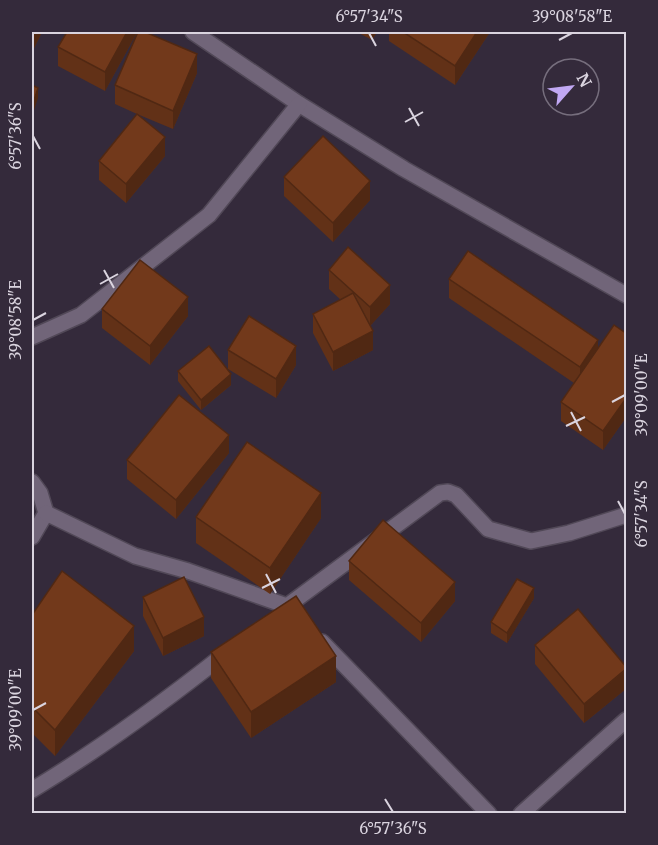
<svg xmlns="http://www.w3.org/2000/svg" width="658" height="845" font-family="Merriweather,serif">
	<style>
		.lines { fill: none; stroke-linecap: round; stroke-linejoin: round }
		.minor-casing { stroke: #514857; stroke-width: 18 }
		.minor { stroke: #716579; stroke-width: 15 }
		.wall { fill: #623117 }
		.shaded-wall { fill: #502813 }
		.building { fill: #72391b; stroke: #502813; stroke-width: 1.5 }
		.ticks { fill: none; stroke: #dad4df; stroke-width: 2 }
		.neatline { fill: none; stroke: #dad4df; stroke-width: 2 }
		.ticks-label { font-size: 15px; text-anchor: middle; fill: #dad4df }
	</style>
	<rect width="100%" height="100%" fill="#342a3b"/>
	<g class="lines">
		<defs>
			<g id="minor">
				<polyline points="193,32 299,104 404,169 626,295"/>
				<polyline points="32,337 81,315 209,215 299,104"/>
				<polyline points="32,482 40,493 46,513 32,537"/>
				<polyline points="46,513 135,556 188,571 287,606 293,611"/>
				<polyline points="283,609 440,493 448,492 456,495 488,529 531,541 569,533 626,515"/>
				<polyline points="322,642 489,814"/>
				<path d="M32,790C100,749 164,702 226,653"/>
				<polyline points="521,814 626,720"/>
			</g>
		</defs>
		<use href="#minor" class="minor-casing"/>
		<use href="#minor" class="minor"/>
	</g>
	<g class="wall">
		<polygon points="32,32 42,32 33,50 32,49"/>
		<polygon points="136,32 136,34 105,91 58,66 58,47"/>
		<polygon points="357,32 377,32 372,40"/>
		<polygon points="389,32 490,32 455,85 389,41"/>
		<polygon points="197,73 173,129 137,114 165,156 126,203 99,180 99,161 137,114 115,104 115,85"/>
		<polygon points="284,177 370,200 333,242 284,196"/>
		<polygon points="329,270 390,304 370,326 373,350 333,371 313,333 313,314 341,300 329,289"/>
		<polygon points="449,279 598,348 627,334 627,416 603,450 561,421 561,402 574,383 449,298"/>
		<polygon points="102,309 188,316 150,365 102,328"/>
		<polygon points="228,350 296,365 276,398 228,369"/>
		<polygon points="178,371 231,385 201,410 178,381"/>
		<polygon points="229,453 176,519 127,479 127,460"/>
		<polygon points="196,517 321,518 270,594 196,543"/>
		<polygon points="349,561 455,601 421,642 349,580"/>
		<polygon points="143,597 204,636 163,656 143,616"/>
		<polygon points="534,598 507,643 491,633 491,622"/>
		<polygon points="32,615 134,651 55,756 32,733"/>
		<polygon points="535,645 627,668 627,688 584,723 535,664"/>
		<polygon points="211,652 336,682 251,738 211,678"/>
	</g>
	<g class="shaded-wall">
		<polygon points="33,32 42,32 33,50"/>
		<polygon points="127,32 136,32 136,34 105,91 105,72"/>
		<polygon points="372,32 377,32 372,40"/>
		<polygon points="477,32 490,32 455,85 455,66"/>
		<polygon points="197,54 197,73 173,129 173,111"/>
		<polygon points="38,88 38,98 32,116 32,106"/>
		<polygon points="165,137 165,156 126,203 126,184"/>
		<polygon points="370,181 370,200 333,242 333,223"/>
		<polygon points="390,285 390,304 370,326 370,307"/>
		<polygon points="188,297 188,316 150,365 150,346"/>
		<polygon points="373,331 373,350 333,371 333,352"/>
		<polygon points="598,340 598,359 580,386 580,367"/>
		<polygon points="296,346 296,365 276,398 276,379"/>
		<polygon points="231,374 231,385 201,410 201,400"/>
		<polygon points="627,397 627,416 603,450 603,431"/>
		<polygon points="229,435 229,453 176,519 176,500"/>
		<polygon points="321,493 321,518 270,594 270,568"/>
		<polygon points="455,582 455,601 421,642 421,623"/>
		<polygon points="534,588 534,598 507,643 507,633"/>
		<polygon points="204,617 204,636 163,656 163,638"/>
		<polygon points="134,626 134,651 55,756 55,730"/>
		<polygon points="336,656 336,682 251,738 251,712"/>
		<polygon points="627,669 627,688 584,723 584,704"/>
	</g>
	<g class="building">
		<polygon points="67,32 127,32 105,72 58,47"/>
		<polygon points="138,32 145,32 197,54 173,111 115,85"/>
		<polygon points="403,32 477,32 455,66"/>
		<polygon points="32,85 38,88 32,106"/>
		<polygon points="137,114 165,137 126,184 99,161"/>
		<polygon points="323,136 370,181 333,223 284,177"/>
		<polygon points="348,247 390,285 370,307 329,270"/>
		<polygon points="468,251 598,340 580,367 449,279"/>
		<polygon points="140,260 188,297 150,346 102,309"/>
		<polygon points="353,293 373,331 333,352 313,314"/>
		<polygon points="249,316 296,346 276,379 228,350"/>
		<polygon points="614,325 627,334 627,397 603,431 561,402"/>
		<polygon points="209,346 231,374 201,400 178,371"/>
		<polygon points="179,395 229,435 176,500 127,460"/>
		<polygon points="247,442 321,493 270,568 196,517"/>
		<polygon points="383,520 455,582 421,623 349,561"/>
		<polygon points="62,571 134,626 55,730 32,707 32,615"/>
		<polygon points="184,577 204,617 163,638 143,597"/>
		<polygon points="517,579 534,588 507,633 491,622"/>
		<polygon points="296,596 336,656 251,712 211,652"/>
		<polygon points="578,609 627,668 584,704 535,645"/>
	</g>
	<path class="ticks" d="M369,33L376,46M559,40L572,33M409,108L419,126M405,122L423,112M33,136L40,149M104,270L114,288M100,284L118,274M33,320L46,313M612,402L625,395M571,412L581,431M566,426L585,417M618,501L625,514M266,574L276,593M262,588L280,579M33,710L46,703M385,799L393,812"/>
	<rect width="658" height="845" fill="none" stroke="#342a3b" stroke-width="66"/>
	<g transform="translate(571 87) rotate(62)"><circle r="28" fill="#342a3b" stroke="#766e7d" stroke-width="1.5"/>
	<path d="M0-4.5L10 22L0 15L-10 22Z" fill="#c1a8f3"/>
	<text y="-9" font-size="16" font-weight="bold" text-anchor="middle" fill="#dad4df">N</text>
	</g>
	<rect x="33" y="33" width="592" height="779" class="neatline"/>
	<g class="ticks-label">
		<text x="369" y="22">6°57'34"S</text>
		<text x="572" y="22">39°08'58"E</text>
		<text transform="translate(16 136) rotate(-90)" y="5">6°57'36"S</text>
		<text transform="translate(16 320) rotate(-90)" y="5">39°08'58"E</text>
		<text transform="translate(642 395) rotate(-90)" y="5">39°09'00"E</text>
		<text transform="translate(642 514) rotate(-90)" y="5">6°57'34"S</text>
		<text transform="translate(16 710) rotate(-90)" y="5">39°09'00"E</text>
		<text x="393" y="834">6°57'36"S</text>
	</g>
</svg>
